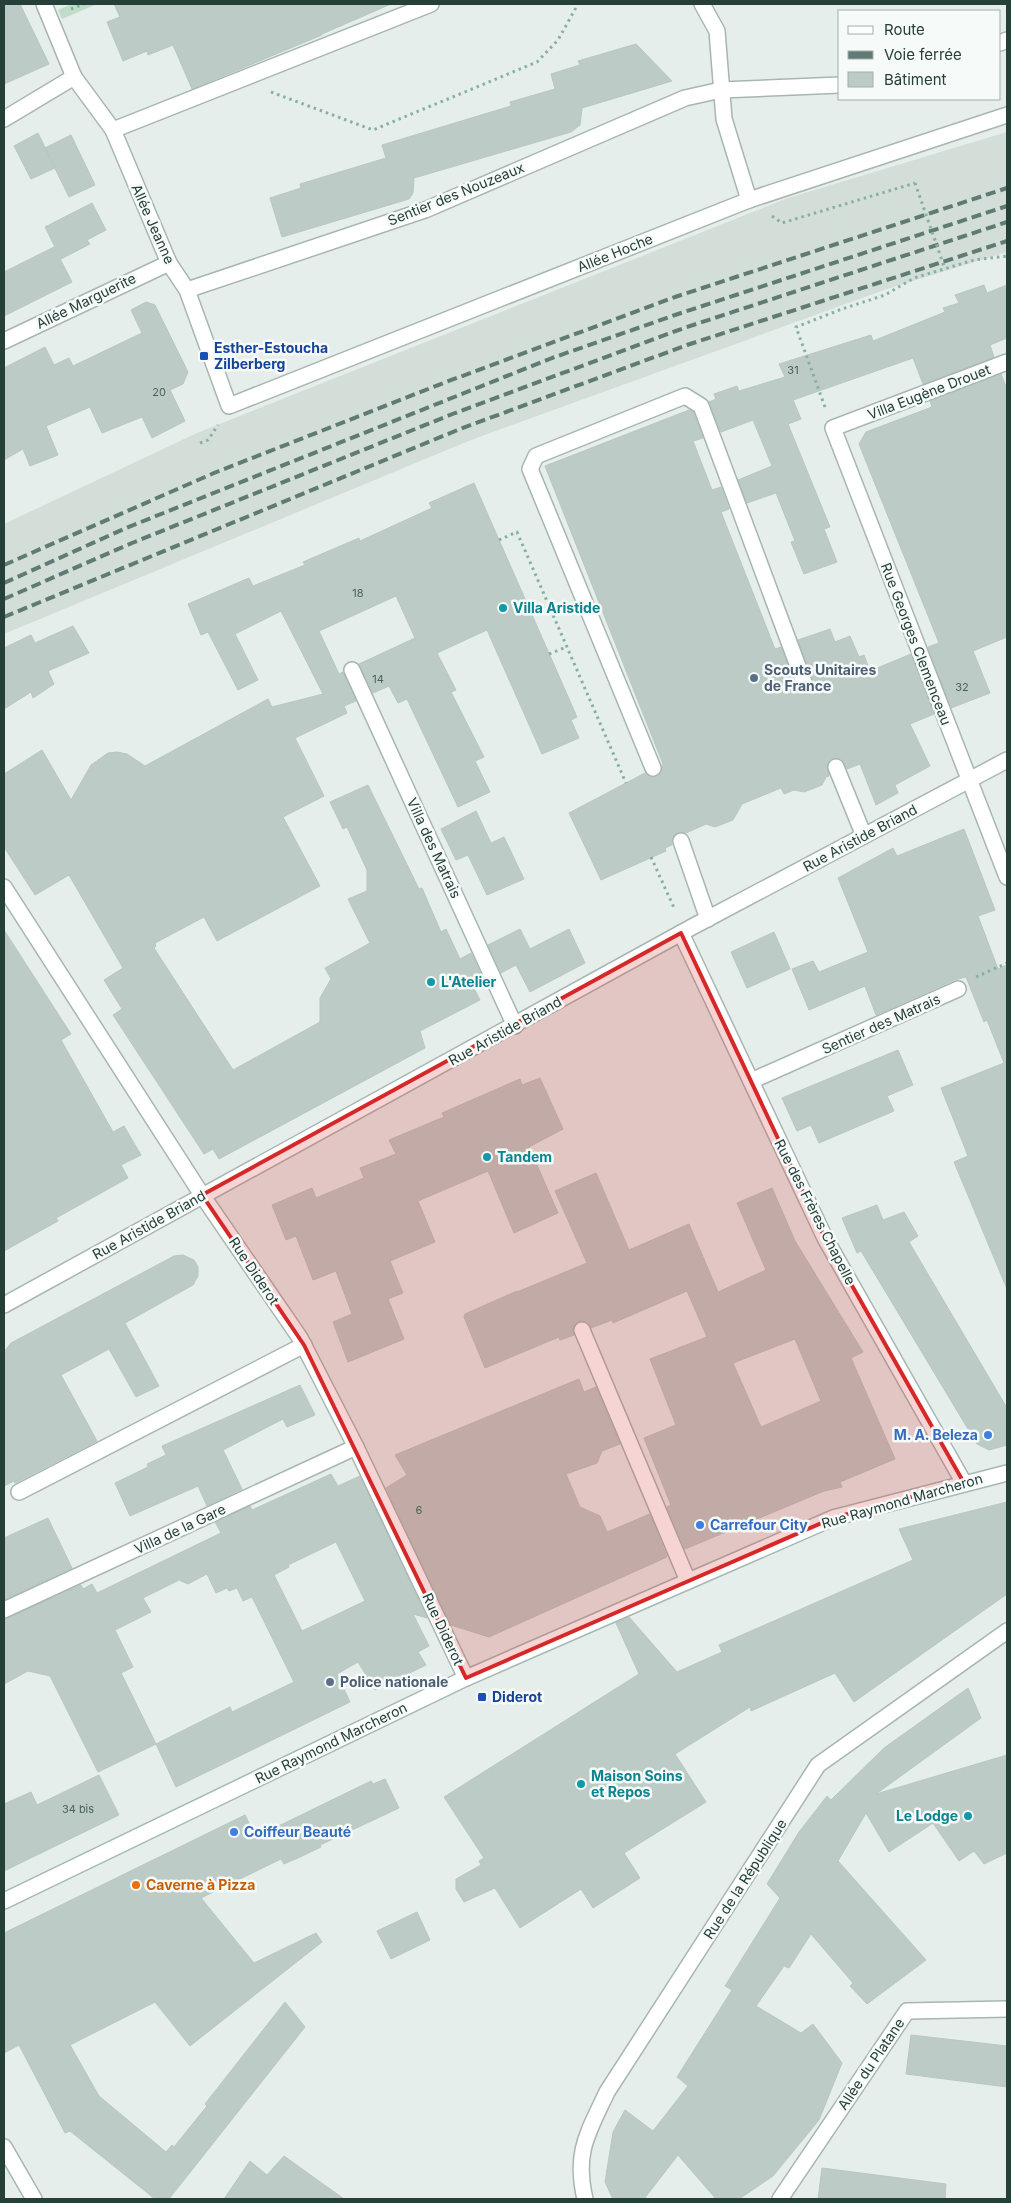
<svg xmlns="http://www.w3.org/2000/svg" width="1011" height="2203" font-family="Inter,sans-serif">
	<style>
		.built { fill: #d3ded9 }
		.green { fill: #bfddc9 }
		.building { fill: #bdcbc6; stroke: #b8c7c1; fill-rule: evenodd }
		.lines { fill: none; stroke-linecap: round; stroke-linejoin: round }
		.lane-casing { stroke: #a8b6b1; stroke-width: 18 }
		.street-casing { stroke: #a8b6b1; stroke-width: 18 }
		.secondary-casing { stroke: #a4b9b2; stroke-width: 18 }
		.path { stroke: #87b0a4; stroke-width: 3; stroke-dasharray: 2.5 4; stroke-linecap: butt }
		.lane { stroke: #fff; stroke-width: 15 }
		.street { stroke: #fff; stroke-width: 15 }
		.secondary { stroke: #fff; stroke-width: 15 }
		.rail { stroke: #607a74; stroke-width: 4; stroke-dasharray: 10 5; stroke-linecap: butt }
		.path-bridge { stroke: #87b0a4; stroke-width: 3; stroke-dasharray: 2.5 4; stroke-linecap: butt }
		.marked { fill: #d62828; fill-opacity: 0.2; stroke: #d62828; stroke-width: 4; stroke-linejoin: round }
		.transit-dot { fill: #1a4fb4; stroke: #f6faf8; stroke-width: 2 }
		.culture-dot { fill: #0f9aa8; stroke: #f6faf8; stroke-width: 2 }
		.service-dot { fill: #5c6f8a; stroke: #f6faf8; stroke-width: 2 }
		.shop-dot { fill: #3f7fe0; stroke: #f6faf8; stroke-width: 2 }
		.food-dot { fill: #e8710a; stroke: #f6faf8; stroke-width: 2 }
		.labels { text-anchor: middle; stroke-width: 5; stroke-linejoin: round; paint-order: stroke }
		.number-label { font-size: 11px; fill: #4b625c }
		.street-label { font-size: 14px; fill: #253f39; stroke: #f6faf8 }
		.transit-label { font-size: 14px; font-weight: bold; fill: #164399; stroke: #f6faf8; text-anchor: start }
		.culture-label { font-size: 14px; font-weight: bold; fill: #0d838f; stroke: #f6faf8; text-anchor: start }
		.service-label { font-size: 14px; font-weight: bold; fill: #4e5e75; stroke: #f6faf8; text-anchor: start }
		.shop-label { font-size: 14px; font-weight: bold; fill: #366cbe; stroke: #f6faf8; text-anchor: start }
		.food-label { font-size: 14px; font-weight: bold; fill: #c56008; stroke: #f6faf8; text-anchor: start }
	</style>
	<rect width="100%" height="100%" fill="#e5eeea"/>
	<polygon class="built" points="1007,132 1007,252 887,289 471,440 4,634 4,524 197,433 788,198"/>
	<polygon class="green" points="72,4 97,4 62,19 58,10"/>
	<g class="building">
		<polygon points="4,4 20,4 49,64 4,84"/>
		<polygon points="114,4 391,4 322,34 322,35 192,89 173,45 148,55 147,51 123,61 107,22 120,17"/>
		<polygon points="636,44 672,81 582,108 580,125 571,132 414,178 413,193 409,199 282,237 270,198 301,188 300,184 386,158 382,145 511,106 510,102 555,89 551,74 580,65 578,61"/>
		<polygon points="38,133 55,168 31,179 14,146"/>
		<polygon points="71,135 95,185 69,197 45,148"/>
		<polygon points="92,203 106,230 87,240 90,244 61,259 45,227"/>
		<polygon points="54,247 72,282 4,316 4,272"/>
		<polygon points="984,285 987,293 1007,285 1007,338 990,345 994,357 923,384 913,358 793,400 801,419 788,424 830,527 824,529 837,562 804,574 791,542 795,541 776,493 747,503 738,480 772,466 753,420 721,432 709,402 716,399 714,394 737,386 739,391 785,377 779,364 871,335 873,341 945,312 943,308 959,303 955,295"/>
		<polygon points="146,302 155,305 188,372 183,384 170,390 185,421 152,438 142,417 102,433 90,407 46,426 58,455 30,466 23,449 4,460 4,368 45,347 54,365 69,358 73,366 142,333 131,310"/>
		<polygon points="1001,374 1007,389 1007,637 973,651 990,693 951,708 928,647 939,643 859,444 866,432 932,407 930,401"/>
		<polygon points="689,410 693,412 703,438 693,441 712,490 721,487 729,509 721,512 775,649 781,647 796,689 803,694 808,694 814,686 798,640 830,629 835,642 850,636 859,657 864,655 870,671 911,654 934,714 910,724 930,766 895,785 898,793 876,805 860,764 847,769 841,759 833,758 827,765 829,776 826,777 822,785 804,792 794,790 784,794 781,788 742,804 733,820 715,827 706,824 686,833 678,832 672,839 672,845 665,848 666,851 601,880 569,813 645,773 651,777 657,776 661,773 663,764 545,466"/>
		<polygon points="474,483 577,717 571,720 579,738 542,754 487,630 437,653 456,690 451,692 484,757 475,761 490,792 458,807 407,699 398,703 389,686 373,693 359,664 415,638 396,596 319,631 339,674 343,672 356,701 344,706 347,713 295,738 324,796 283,817 320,886 217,941 204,917 155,943 156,946 154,948 233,1070 320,1022 320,998 331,979 325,968 370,943 348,899 367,891 367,870 347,827 343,829 330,802 368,785 419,889 422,888 441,932 446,929 460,959 471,953 484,981 473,986 480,1000 420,1031 425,1048 219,1159 213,1149 204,1154 113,1015 122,1009 104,980 123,968 69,875 35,895 4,847 4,774 42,750 71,800 91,765 108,753 117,752 127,754 145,766 268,699 272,707 323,694 281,611 235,634 258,680 238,690 208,632 201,635 188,604 249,578 253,586 305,565 303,562 359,538 360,541 432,508 429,503"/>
		<polygon points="73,626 89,653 48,671 54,684 33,698 31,692 4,709 4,648 31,635 35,643"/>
		<polygon points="476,811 491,843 504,837 524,879 487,895 468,855 456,860 441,829"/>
		<polygon points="964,829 995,910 978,916 998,969 1007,965 1007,1289 954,1162 968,1156 941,1088 1004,1063 987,1020 984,1022 966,977 954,980 876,1015 865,986 809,1010 792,969 813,961 819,972 868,952 838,878 893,848 897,856"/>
		<polygon points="520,929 530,949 569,929 585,963 530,992 516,965 501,973 488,945"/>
		<polygon points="4,930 71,1034 61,1040 113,1132 124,1126 141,1155 121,1165 128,1178 56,1218 58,1221 4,1251"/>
		<polygon points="774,932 790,969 747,988 731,952"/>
		<polygon points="898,1050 913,1085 887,1096 894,1111 819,1143 811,1125 797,1131 782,1098"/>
		<polygon points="540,1078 563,1129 529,1147 558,1213 514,1233 488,1171 418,1201 435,1242 390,1261 403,1293 388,1299 404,1339 348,1362 333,1322 352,1314 336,1271 313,1280 296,1236 286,1240 272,1205 312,1188 316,1198 364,1178 360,1168 396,1154 389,1140 444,1117 442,1113 520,1079 522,1085"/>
		<path d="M596,1173L629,1250L689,1224L718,1292L766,1270L737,1203L772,1188L795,1241L863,1352L851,1358L895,1459L840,1482L842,1487L824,1491L685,1549L667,1507L671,1505L644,1438L676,1425L650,1359L707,1337L687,1291L613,1323L612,1320L591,1328L587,1322L579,1321L573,1328L574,1335L560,1340L559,1337L485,1368L464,1317L465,1314L517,1291V1292L587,1263L555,1191ZM795,1339L821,1401L761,1427L733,1363Z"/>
		<polygon points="877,1205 883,1220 904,1212 918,1236 909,1242 1007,1408 1007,1445 989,1450 977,1444 861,1251 857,1253 842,1218"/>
		<polygon points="183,1255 194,1260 198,1267 198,1276 193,1285 125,1323 159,1386 136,1397 109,1349 61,1375 97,1441 15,1483 14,1481 4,1486 4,1352 11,1343 174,1256"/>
		<polygon points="579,1379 584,1392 596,1387 620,1444 602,1451 597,1463 566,1474 580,1507 600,1516 607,1532 650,1514 667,1557 489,1637 451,1625 386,1488 407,1475 395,1455"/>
		<polygon points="300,1385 315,1415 287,1427 283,1419 223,1450 242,1489 207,1506 198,1486 130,1516 115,1483 148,1467 147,1464 166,1455 162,1446"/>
		<path d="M331,1474L338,1486L360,1476L427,1618L413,1614L429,1646L418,1652L426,1665L375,1690L358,1662L337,1674L350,1702L176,1787L156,1744L98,1772L50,1676L28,1671L4,1684V1619L81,1585L83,1589L92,1584L97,1593L221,1533L215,1522L250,1506L252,1510ZM336,1542L365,1601L302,1631L274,1575L289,1567L288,1565ZM207,1574L216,1593L227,1588L229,1591L237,1588L243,1601L252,1597L294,1682L232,1712L230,1707L156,1744L121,1673L133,1667L115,1630L151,1612L143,1598L179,1580L188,1584Z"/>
		<polygon points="1007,1502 1007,1594 854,1702 835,1673 751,1711 750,1707 675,1754 706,1802 624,1853 640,1878 593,1908 581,1889 520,1928 495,1888 464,1902 456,1889 456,1879 481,1865 479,1861 484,1858 444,1797 639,1674 616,1623 629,1617 677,1672 722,1652 719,1645 913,1560 899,1529"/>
		<polygon points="48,1518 72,1568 4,1600 4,1538"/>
		<polygon points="968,1688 981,1718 876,1794 1007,1755 1007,1853 984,1864 974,1851 959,1861 933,1823 889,1852 866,1813 838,1861 926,1960 867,2004 850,1986 853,1983 811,1934 789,1968 784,1966 756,2006 801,2033 813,2024 842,2063 819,2120 773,2176 739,2199 716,2199 678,2155 644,2199 613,2199 605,2182 613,2132 625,2110 653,2131 688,2086 677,2077 732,1990 725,1986 780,1898 767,1884 799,1832 827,1796 831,1800 884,1748"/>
		<polygon points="99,1775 119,1815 4,1871 4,1804 31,1792 37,1805"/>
		<polygon points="385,1779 399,1808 320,1845 321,1847 300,1857 284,1864 281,1859 201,1898 254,1963 316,1933 322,1942 190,2046 155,2002 70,2045 99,2096 166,2152 172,2145 174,2147 207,2106 205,2104 285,2002 305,2027 169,2199 155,2199 70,2131 65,2133 19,2045 4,2053 4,1933 245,1815 256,1837 371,1781 373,1784"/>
		<polygon points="417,1912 430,1940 391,1959 377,1931"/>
		<polygon points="911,2035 1007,2046 1007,2087 906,2074"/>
		<polygon points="284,2156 344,2199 224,2199 250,2161 267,2175"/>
		<polygon points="822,2168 946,2184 945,2199 818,2199"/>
	</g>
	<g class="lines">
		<defs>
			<g id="lane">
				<polyline points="113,130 431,4"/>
				<polyline points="836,767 864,836"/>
				<polyline points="653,768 530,469 536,456 685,396 701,406 805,685"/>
				<polyline points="681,841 708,919"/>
				<polyline points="19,1492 304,1345"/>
			</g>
			<g id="street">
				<polyline points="44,4 74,77 113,130 169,263 187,290 229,406 749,200 1007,115"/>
				<polyline points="702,4 717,31 724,119 749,200"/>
				<polyline points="1000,43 1007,40"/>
				<polyline points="4,119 74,77"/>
				<polyline points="187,290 425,210 685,98 721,90 840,85"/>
				<polyline points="4,341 169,263"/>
				<polyline points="1007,362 833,428 1007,877"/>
				<polyline points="352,670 515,1026"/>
				<polyline points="4,887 202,1195 300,1338 356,1447 466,1678"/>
				<polyline points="681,933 825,1238 964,1483"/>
				<polyline points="751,1081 958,989"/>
				<polyline points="4,1305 692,927 1007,760"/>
				<polyline points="582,1330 688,1581"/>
				<polyline points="4,1610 356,1447"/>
				<polyline points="4,2147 34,2199"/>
				<path d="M585,2199C574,2152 588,2133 607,2092L818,1765L1007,1631"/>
				<polyline points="780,2199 907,2011 1007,2009"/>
			</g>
			<polyline id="secondary" points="4,1901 466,1678 833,1518 1007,1473"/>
		</defs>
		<use href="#lane" class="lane-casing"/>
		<use href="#street" class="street-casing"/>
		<use href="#secondary" class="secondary-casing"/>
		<g class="path">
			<polyline points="71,9 84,4"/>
			<polyline points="271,92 373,130 537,62 558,40 578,4"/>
			<polyline points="772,216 782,223 915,183"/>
			<polyline points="825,407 796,327 842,309 885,295 914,278 974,260 1007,256"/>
			<polyline points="200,443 208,440 218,425"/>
			<polyline points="499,540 517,532 626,783"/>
			<polyline points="549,654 566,647"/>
			<polyline points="651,857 675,910"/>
			<polyline points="976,977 1007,963"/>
		</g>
		<use href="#lane" class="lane"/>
		<use href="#street" class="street"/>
		<use href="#secondary" class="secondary"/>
		<g class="rail">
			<polyline points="4,565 214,473 446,382 675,297 1007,188"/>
			<polyline points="4,583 126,528 552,358 678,314 1007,206"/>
			<polyline points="4,599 132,543 455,413 684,328 1007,222"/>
			<polyline points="4,617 460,429 687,345 1007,241"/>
		</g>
		<polyline class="path-bridge" points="915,183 945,269"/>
	</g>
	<path class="marked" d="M681,933L825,1238L964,1483L833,1518L466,1678L304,1345L202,1195Z"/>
	<g class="transit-dot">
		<rect x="199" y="351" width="10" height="10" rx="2.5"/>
		<rect x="477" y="1692" width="10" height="10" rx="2.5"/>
	</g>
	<g class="culture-dot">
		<circle cx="503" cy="608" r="5"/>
		<circle cx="431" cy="982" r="5"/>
		<circle cx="487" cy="1157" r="5"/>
		<circle cx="581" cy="1784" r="5"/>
		<circle cx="968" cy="1816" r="5"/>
	</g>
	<g class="service-dot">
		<circle cx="754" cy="678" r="5"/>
		<circle cx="330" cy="1682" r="5"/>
	</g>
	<g class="shop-dot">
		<circle cx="988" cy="1435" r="5"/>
		<circle cx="700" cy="1525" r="5"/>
		<circle cx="234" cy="1832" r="5"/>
	</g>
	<circle class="food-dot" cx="136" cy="1885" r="5"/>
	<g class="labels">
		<g class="number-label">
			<text x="793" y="374">31</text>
			<text x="159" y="396">20</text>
			<text x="358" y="597">18</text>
			<text x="378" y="683">14</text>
			<text x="962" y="691">32</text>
			<text x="419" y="1514">6</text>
			<text x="78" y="1813">34 bis</text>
		</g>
		<g class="street-label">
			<text transform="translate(456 194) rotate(-22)" y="5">Sentier des Nouzeaux</text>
			<text transform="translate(153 224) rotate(66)" y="5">Allée Jeanne</text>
			<text transform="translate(615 253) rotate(-22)" y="5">Allée Hoche</text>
			<text transform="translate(86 301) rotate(-26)" y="5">Allée Marguerite</text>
			<text transform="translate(929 392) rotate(-21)" y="5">Villa Eugène Drouet</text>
			<text transform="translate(916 644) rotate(69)" y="5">Rue Georges Clemenceau</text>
			<text transform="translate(860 838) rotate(-28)" y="5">Rue Aristide Briand</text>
			<text transform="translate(434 848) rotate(65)" y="5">Villa des Matrais</text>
			<text transform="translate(881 1024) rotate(-24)" y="5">Sentier des Matrais</text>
			<text transform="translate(505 1031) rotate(-29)" y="5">Rue Aristide Briand</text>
			<text transform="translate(815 1212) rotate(63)" y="5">Rue des Frères Chapelle</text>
			<text transform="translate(149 1225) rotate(-29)" y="5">Rue Aristide Briand</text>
			<text transform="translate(254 1271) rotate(56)" y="5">Rue Diderot</text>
			<text transform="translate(902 1501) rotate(-16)" y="5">Rue Raymond Marcheron</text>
			<text transform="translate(180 1529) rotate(-25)" y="5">Villa de la Gare</text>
			<text transform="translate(443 1629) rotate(65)" y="5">Rue Diderot</text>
			<text transform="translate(331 1743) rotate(-26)" y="5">Rue Raymond Marcheron</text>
			<text transform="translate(745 1879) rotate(-57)" y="5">Rue de la République</text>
			<text transform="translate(871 2064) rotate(-56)" y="5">Allée du Platane</text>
		</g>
		<g class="transit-label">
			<text x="214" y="353">Esther-Estoucha<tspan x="214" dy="16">Zilberberg</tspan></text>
			<text x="492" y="1702">Diderot</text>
		</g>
		<g class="culture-label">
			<text x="513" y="613">Villa Aristide</text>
			<text x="441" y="987">L'Atelier</text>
			<text x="497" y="1162">Tandem</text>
			<text x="591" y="1781">Maison Soins<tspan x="591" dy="16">et Repos</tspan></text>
			<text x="958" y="1821" text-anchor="end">Le Lodge</text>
		</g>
		<g class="service-label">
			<text x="764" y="675">Scouts Unitaires<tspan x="764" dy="16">de France</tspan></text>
			<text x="340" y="1687">Police nationale</text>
		</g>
		<g class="shop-label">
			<text x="978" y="1440" text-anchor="end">M. A. Beleza</text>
			<text x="710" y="1530">Carrefour City</text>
			<text x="244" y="1837">Coiffeur Beauté</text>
		</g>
		<g class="food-label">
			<text x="146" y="1890">Caverne à Pizza</text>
		</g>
	</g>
	<rect width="1011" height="2203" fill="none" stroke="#253f39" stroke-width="10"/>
	<rect x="838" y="10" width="162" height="90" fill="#f6faf8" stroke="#a2afac"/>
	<rect x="848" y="26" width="25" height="8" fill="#ffffff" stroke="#a2afac"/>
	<text x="884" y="35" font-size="15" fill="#253f39">Route</text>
	<rect x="848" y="51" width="25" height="8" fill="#607a74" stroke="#a2afac"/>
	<text x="884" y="60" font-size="15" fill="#253f39">Voie ferrée</text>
	<rect x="848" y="72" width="25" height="15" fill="#bdcbc6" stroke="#a2afac"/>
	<text x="884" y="85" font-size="15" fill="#253f39">Bâtiment</text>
</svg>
